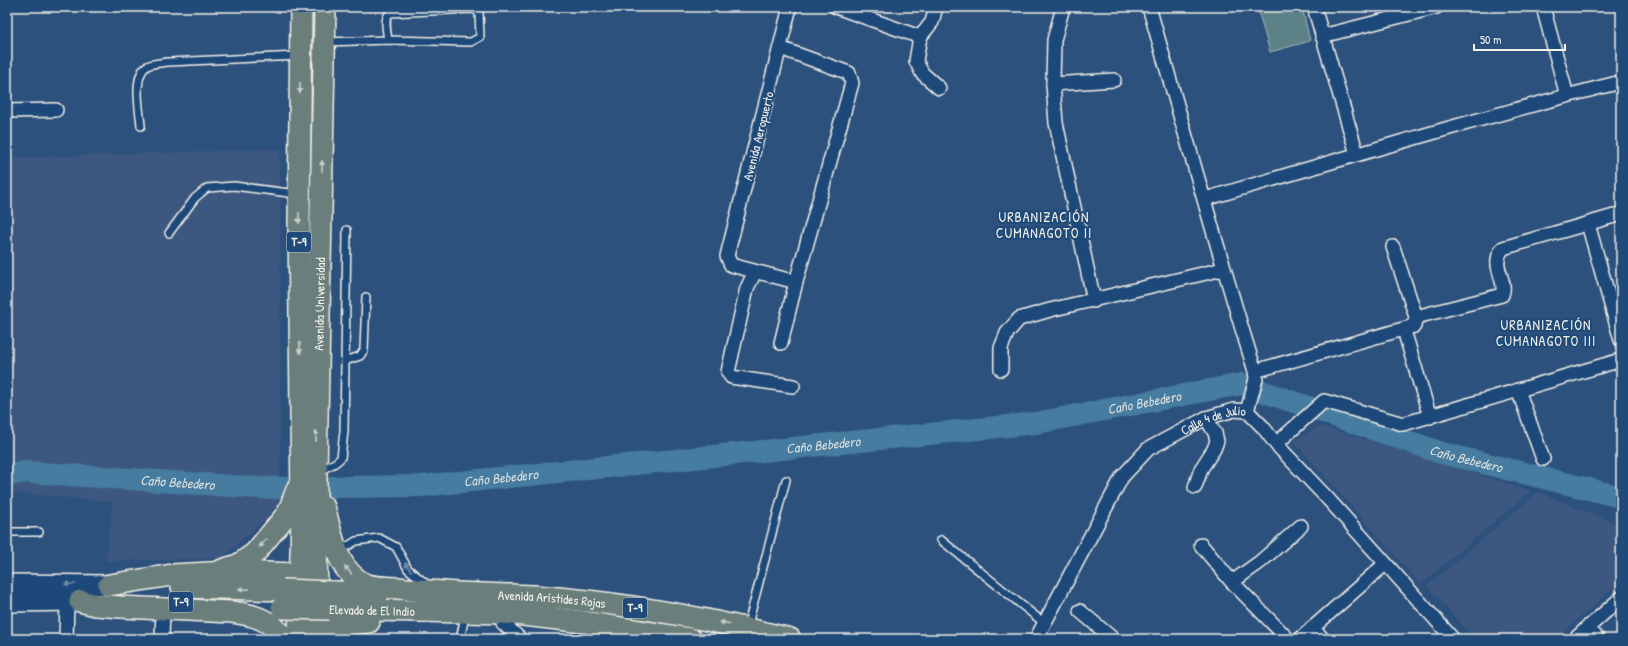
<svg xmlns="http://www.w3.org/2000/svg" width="1628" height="646" font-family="'Patrick Hand',sans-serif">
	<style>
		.built { fill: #3e5980 }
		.grass { fill: #5b8187; stroke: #a8b9b8 }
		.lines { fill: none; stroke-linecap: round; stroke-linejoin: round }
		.river { stroke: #447ca0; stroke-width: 22 }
		.lane-casing { stroke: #f4f1e8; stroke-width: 10 }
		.street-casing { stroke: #f4f1e8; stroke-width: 16 }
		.secondary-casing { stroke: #f4f1e8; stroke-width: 22 }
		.primary-casing { stroke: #f4f1e8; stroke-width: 24 }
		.lane { stroke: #1f4a7a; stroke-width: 7 }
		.street { stroke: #1f4a7a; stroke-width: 13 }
		.secondary { stroke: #1f4a7a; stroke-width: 19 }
		.primary { stroke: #6b7f7c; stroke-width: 21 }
		.primary-bridge-casing { stroke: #f4f1e8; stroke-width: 24; stroke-linecap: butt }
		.primary-bridge { stroke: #6b7f7c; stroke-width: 21 }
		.oneway { fill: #cbcfc8 }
		.oneway2 { fill: #748da6 }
		.labels { text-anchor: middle; stroke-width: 4; stroke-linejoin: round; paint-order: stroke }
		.shield { fill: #1f4a7a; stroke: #b4bfc7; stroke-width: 1 }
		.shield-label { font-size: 12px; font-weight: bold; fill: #f4f1e8 }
		.street-label { font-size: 13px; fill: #f4f1e8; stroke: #1f4a7a }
		.neighbourhood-label { font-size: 14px; letter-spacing: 1px; fill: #f4f1e8; stroke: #1f4a7a }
		.water-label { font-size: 14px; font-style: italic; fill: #dadfdd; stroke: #1f4a7a }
	</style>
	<rect width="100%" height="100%" fill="#2d517d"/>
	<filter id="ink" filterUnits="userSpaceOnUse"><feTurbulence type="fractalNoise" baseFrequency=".025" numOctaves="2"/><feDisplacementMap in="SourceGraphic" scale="8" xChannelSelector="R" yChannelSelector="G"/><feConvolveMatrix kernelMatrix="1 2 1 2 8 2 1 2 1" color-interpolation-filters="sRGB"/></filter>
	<g filter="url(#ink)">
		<g class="built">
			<polygon points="280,149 280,507 221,558 106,561 113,502 7,492 7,158"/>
			<polygon points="1321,426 1530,491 1421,584 1294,441"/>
			<polygon points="1538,492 1621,526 1621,581 1555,639 1475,639 1427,586"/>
		</g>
		<polygon class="grass" points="1257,7 1302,7 1310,41 1270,52"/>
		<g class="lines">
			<path class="river" id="s1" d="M7,475L27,472L261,488L421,486L1036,423L1241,384L1442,453L1621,497"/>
			<defs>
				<g id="lane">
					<path d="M325,42L388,40L471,42L480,37L479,11L471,9L390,13C383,19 387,31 388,40"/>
					<path d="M141,126C140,111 132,76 147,66C152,63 162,63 168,62L298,56"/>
					<polyline points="169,233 195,198 207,188 234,186 297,194"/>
					<polyline points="345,361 360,356 364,350 366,297"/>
					<polyline points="319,471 335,463 341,458 344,431 347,230"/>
					<polyline points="7,532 39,532"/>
					<polyline points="941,540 1044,623"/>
					<polyline points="338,546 348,546 356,541 379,538 396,547 408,569 429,586"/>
					<polyline points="747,628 786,480"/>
					<polyline points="460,639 464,621"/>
				</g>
				<g id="street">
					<polyline points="790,7 727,256 731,265 796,282"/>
					<polyline points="836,7 920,37 916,61 922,73 939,88"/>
					<polyline points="1063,7 1054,40 1053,84 1056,123 1094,301"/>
					<path d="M1149,7C1184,128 1217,250 1255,371L1256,379L1247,411"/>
					<polyline points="1314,7 1357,154"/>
					<polyline points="1543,7 1567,96"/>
					<polyline points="1322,36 1437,7"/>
					<polyline points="920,37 932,22 936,7"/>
					<polyline points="780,48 849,73 852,83 796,282 781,343"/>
					<polyline points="1053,84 1114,80"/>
					<polyline points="7,111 56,110"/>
					<path d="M1205,199C1343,159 1481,117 1621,82"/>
					<polyline points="1588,224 1621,340"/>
					<polyline points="755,272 747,288 728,372 731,377 793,386"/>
					<path d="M1416,317L1502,295C1507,283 1496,272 1498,260C1498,255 1501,251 1503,248L1621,214"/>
					<polyline points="1406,337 1430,417"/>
					<polyline points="1001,369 1001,348 1007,333 1019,319 1050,310 1223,269"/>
					<polyline points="1255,371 1414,326 1416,317 1393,247"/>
					<polyline points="1518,390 1543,459"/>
					<polyline points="1276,444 1324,401 1403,424 1621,360"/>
					<polyline points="1195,487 1201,469 1214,449 1217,441 1215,433 1206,418"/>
					<polyline points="1201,545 1232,582 1288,639"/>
					<polyline points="1232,582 1260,562 1301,526"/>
					<polyline points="1080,611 1113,639"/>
					<polyline points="503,623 520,639"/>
					<polyline points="1587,627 1598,639"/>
					<polyline points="1312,628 1323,639"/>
					<polyline points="66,639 67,602"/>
					<polyline points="162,639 163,609"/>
					<path id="s2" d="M1036,639L1122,477L1148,449L1206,418L1234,410L1247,411L1263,427L1276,444L1329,500L1453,639"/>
					<polyline points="1300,639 1385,564"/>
					<polyline points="1575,639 1621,598"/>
				</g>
				<g id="secondary">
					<polyline points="7,584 109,585"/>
					<polyline points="7,602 80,601"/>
				</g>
				<g id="primary">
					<path id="s3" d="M324,507C332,534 336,571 365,584C374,588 388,587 398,588C443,594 489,594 534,596C620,602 707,618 790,639"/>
					<polyline points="222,570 238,565 255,553 288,513 298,487"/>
					<polyline points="109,585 172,575 228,572 300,574 311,583"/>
					<polyline points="182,587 283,590"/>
					<polyline points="333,592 379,593"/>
					<path d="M80,601L96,605L120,607L232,612C257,615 269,620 286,639"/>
					<path id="s4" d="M329,609L506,613L584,622L691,639"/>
					<polyline points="308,615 317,624 336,625 369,622"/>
					<polyline points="299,639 302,510 299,222 301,7"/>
					<path id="s5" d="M317,639L316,473L325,7"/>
				</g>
			</defs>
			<use href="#lane" class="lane-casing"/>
			<use href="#street" class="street-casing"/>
			<use href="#secondary" class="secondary-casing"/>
			<use href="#primary" class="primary-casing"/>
			<use href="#lane" class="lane"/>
			<use href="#street" class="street"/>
			<use href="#secondary" class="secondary"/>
			<use href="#primary" class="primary"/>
			<defs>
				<g id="primary-bridge">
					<polyline points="283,590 333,592"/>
					<polyline points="282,608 329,609"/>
				</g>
			</defs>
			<use href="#primary-bridge" class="primary-bridge-casing"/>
			<use href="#primary-bridge" class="primary-bridge"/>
		</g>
		<defs><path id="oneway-solid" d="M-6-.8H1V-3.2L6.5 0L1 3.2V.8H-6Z"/></defs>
		<g class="oneway">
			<use href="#oneway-solid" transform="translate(300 88) rotate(91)"/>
			<use href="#oneway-solid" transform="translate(322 166) rotate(-89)"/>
			<use href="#oneway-solid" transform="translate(299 218) rotate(90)"/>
			<use href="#oneway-solid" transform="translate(300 348) rotate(89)"/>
			<use href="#oneway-solid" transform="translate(316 436) rotate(-89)"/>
			<use href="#oneway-solid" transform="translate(263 543) rotate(131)"/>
			<use href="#oneway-solid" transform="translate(348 570) rotate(-130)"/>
			<use href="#oneway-solid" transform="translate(244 589) rotate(-178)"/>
			<use href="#oneway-solid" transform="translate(725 623) rotate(-170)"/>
		</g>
		<g class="oneway2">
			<use href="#oneway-solid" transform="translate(408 567) rotate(-128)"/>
			<use href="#oneway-solid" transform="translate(70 584) rotate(-180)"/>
		</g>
	</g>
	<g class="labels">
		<g class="shield">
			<rect x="287" y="232" width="24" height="20" rx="3"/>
			<rect x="169" y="592" width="24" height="20" rx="3"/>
			<rect x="623" y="598" width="24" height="20" rx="3"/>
		</g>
		<g class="shield-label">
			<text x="299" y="246">T-9</text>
			<text x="181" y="606">T-9</text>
			<text x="635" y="612">T-9</text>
		</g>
		<g class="street-label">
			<text transform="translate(758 136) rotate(-76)" y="5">Avenida Aeropuerto</text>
			<text dy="5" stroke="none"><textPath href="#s5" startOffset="335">Avenida Universidad</textPath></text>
			<text dy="5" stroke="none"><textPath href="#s2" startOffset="294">Calle 4 de Julio</textPath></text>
			<text dy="5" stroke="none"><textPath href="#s3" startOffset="278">Avenida Arístides Rojas</textPath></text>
			<text dy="5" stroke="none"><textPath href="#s4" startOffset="43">Elevado de El Indio</textPath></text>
		</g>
		<g class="neighbourhood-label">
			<text x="1044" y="222">URBANIZACIÓN<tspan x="1044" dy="16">CUMANAGOTO II</tspan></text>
			<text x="1546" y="330">URBANIZACIÓN<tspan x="1546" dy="16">CUMANAGOTO III</tspan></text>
		</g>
		<g class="water-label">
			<text dy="5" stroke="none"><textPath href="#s1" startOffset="1143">Caño Bebedero</textPath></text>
			<text dy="5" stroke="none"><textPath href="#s1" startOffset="819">Caño Bebedero</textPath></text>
			<text dy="5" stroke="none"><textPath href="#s1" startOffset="1479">Caño Bebedero</textPath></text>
			<text dy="5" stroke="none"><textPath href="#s1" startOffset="495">Caño Bebedero</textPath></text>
			<text dy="5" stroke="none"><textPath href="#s1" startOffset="171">Caño Bebedero</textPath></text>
		</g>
	</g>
	<rect width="1628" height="646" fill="none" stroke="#1f4a7a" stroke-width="24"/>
	<rect x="12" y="12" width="1604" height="622" fill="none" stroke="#f4f1e8" stroke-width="1.5" filter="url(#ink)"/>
	<path d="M1474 44v6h91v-6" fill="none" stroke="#f4f1e8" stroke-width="2"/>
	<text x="1480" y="44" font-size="12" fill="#f4f1e8" stroke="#1f4a7a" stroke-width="3" paint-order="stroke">50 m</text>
</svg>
